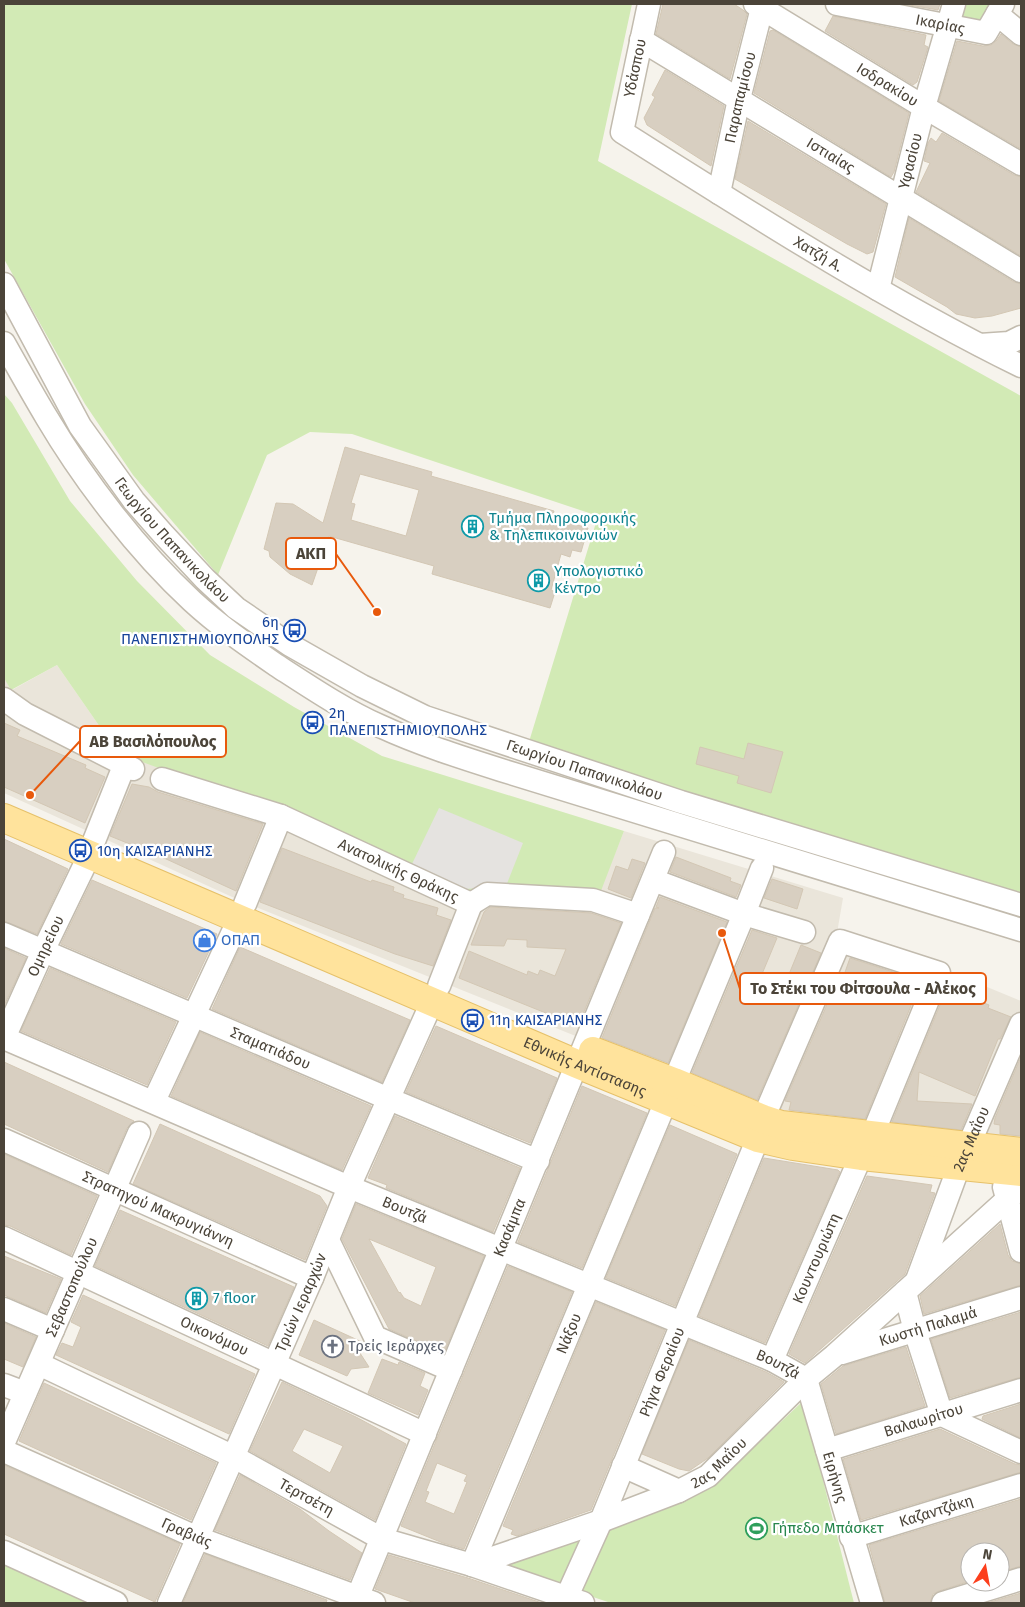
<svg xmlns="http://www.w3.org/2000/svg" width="1025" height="1607" font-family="'Fira Sans',sans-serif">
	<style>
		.residential { fill: #eae5da }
		.green { fill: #d2eab5 }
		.parking { fill: #e5e3e0 }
		.building { fill: #d8cfc1; stroke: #d3c7b4; fill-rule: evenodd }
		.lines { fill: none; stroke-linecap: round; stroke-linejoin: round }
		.minor-casing { stroke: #c2bbae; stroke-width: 25 }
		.major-casing { stroke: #e6c16a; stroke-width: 30 }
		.minor { stroke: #fff; stroke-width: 22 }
		.major { stroke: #ffe39c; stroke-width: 28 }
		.labels { text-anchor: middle; stroke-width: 4.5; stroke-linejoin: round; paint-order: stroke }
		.street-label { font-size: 15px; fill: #4b4439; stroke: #fff }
		.culture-label { font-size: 15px; fill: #0d838f; stroke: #fff; text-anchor: start }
		.transit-label { font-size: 15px; fill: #164399; stroke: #fff; text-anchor: start }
		.shop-label { font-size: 15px; fill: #366cbe; stroke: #fff; text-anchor: start }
		.worship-label { font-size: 15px; fill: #5b616d; stroke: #fff; text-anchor: start }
		.leisure-label { font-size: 15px; fill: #27864d; stroke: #fff; text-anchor: start }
		.leader { fill: none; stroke: #e8590c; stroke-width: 2 }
		.callout-dot { fill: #e8590c; stroke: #fff; stroke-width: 2 }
		.callout { fill: #fff; stroke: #e8590c; stroke-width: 2 }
		.callout-label { font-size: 16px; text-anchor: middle; font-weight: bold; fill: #4b4439 }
	</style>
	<rect width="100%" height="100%" fill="#f6f3ec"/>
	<polygon class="residential" points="57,665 118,753 598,896 624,831 843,898 837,933 946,970 1021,1001 1021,1148 789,1120 583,1039 241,901 4,793 4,678 12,690"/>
	<g class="green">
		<polygon points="4,4 632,4 598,161 1021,396 1021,894 528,745 598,516 352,434 310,432 267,455 218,575 133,475 85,404 4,259"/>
		<polygon points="962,4 997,4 985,21 962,20 959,15"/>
		<polygon points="4,394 12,403 70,501 137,581 210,655 294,707 382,756 624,831 599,896 466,894 283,814 118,753 57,665 11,690 4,678"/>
		<polygon points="803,1401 854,1603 611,1603 509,1569 518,1552 712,1487"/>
		<polygon points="4,1562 97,1603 4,1603"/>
	</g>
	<polygon class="parking" points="439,808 523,843 506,886 465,889 411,866"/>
	<g class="building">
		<polygon points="663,4 734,4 743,10 747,14 730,79 656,34"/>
		<polygon points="904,4 940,4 938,10"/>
		<polygon points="833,16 926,35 924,45 928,47 917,82 913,85 825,31"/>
		<polygon points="773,30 909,113 894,172 891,177 754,93 770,31"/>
		<polygon points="1001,34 1013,44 1021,47 1021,149 939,101 957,41 983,46 991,45 997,40"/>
		<polygon points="665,70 724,106 711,166 647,125 644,118 655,97 652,95"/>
		<polygon points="748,121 886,204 873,252 867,254 847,244 735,179"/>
		<polygon points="942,133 1014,175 1021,177 1021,256 916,192 930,163 924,161 928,143 931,138 936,142"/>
		<polygon points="909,218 1014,282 1021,284 1021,308 992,316 975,318 956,314 947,307 895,277"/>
		<path d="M345,447L432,472L431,476L554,511L552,518L588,528L581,552L572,550L570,557L561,554L551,590L555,592L550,608L432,574L434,566L329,536L312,585L290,574L270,557L269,551L264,549L276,503L293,504L323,523ZM360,474L419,490L406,536L351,520L355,504L351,503Z"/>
		<polygon points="4,723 20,730 17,736 86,765 85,768 105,777 85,823 4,787"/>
		<polygon points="748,743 783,752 771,793 737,783 739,776 696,764 700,747 744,759"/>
		<polygon points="132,784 149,787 158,792 263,824 236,891 164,858 110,836"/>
		<polygon points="4,839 68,869 37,934 4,921"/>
		<polygon points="282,848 371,882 372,880 394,887 393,891 404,895 403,898 438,908 436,915 451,920 433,966 395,954 260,902"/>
		<polygon points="676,857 731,878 730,881 741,885 736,897 670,872"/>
		<polygon points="632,859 645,863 631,898 608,889 616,866 628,870"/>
		<polygon points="772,879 803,889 797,909 764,898"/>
		<polygon points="92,880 217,934 187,998 61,944"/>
		<polygon points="660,897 727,922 668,1063 602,1038 655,908 659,908 656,907"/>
		<polygon points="490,907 591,913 621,923 578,1026 459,978 469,951 527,975 528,971 538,975 540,970 555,976 566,949 527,947 527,940 507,939 504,946 471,945 484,912"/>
		<polygon points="752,930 777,938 762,974 785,984 801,945 821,953 757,1100 692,1073"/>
		<polygon points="240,947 410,1020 382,1082 212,1009"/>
		<polygon points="4,948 26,958 4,1006"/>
		<polygon points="850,958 921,981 865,1119 789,1110 791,1102 785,1101 839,977 843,978"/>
		<polygon points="50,968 176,1022 147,1085 21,1031"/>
		<polygon points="947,988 989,1005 988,1008 1011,1017 1000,1039 998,1039 975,1096 919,1072 917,1101 972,1104 961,1130 892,1122"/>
		<polygon points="436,1026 557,1078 530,1143 406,1092"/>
		<polygon points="200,1032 371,1106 342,1170 171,1096"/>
		<polygon points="1021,1057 1021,1136 1000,1134 1000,1125 994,1124 995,1118"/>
		<polygon points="4,1062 134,1121 127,1128 108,1172 4,1124"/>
		<polygon points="582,1086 647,1113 582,1268 518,1242"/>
		<polygon points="395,1116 520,1168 493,1232 386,1188 387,1185 368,1178"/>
		<polygon points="160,1124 320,1196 327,1206 305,1260 133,1184"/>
		<polygon points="670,1125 737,1154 675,1306 606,1278"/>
		<polygon points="4,1154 97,1196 71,1255 10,1226 4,1225"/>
		<polygon points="764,1158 838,1170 840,1172 765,1343 699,1316"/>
		<polygon points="867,1176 932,1185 930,1192 935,1193 905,1274 805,1363 789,1354"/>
		<path d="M356,1204L484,1256L444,1353L389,1329L342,1239ZM369,1239L436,1267L421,1306L404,1298L400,1292L399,1293Z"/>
		<polygon points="120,1210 294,1287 268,1346 95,1266"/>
		<polygon points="1000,1224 1008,1255 1012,1261 1021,1264 1021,1285 924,1314 920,1296"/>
		<polygon points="4,1256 61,1279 46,1313 4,1295"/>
		<path d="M508,1266L572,1292L464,1549L443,1543L401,1526ZM437,1463L467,1475L464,1481L467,1482L454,1514L425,1502L429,1492L426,1491Z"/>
		<polygon points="83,1295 255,1374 229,1434 56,1355 62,1343 73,1347 81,1327 71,1322"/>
		<polygon points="596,1302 665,1330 591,1510 517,1536 511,1534 513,1530 503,1526"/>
		<polygon points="1021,1312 1021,1377 950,1398 931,1339"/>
		<polygon points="314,1320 362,1342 358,1350 369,1367 351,1369 347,1376 299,1355"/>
		<polygon points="4,1323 36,1337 23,1367 4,1359"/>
		<polygon points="689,1340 766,1372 784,1382 708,1458 689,1471 679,1469 642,1454"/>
		<polygon points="906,1347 925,1406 836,1434 821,1384 843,1366"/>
		<polygon points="382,1359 398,1365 399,1362 425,1373 420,1386 428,1390 418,1415 368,1393"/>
		<path d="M282,1382L356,1417L406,1444L375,1520L250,1451ZM304,1429L343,1446L330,1473L292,1451Z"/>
		<polygon points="44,1383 216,1463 191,1520 19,1441"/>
		<polygon points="1021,1404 1021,1438 982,1419 983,1416"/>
		<polygon points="940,1429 1015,1464 1021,1465 1021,1472 861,1520 843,1459"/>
		<polygon points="4,1465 180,1544 155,1602 4,1534"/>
		<polygon points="240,1475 300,1509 329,1531 362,1553 350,1580 215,1530"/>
		<polygon points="1021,1499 1021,1566 1000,1572 1000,1552 970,1552 970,1581 939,1591 933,1594 930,1603 885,1603 869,1545"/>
		<polygon points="205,1554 327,1600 326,1603 183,1603"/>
		<polygon points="389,1555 468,1578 542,1603 415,1603 375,1589"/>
		<polygon points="1021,1593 1021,1603 987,1603"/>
	</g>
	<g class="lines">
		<defs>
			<g id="minor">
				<path id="s1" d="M649,4L622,132C752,214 883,298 1021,366"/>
				<path id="s2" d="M755,4L924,107L1021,164"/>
				<path id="s3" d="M837,4L986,33L1003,4"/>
				<polyline points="997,14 1021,34"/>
				<path id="s4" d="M641,40L1021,271"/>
				<path id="s5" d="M719,193L739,99L763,4"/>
				<path id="s6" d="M4,284L80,426L134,501L163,534L205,579L236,608L290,645L362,686L425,717L681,802L1021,905"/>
				<path id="s7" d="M878,289L924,107L954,4"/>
				<path d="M4,343C18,368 32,393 47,418C85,482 138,551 192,601C218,625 247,645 276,665C310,687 344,710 380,726C419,744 460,757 501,770L1021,930"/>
				<polyline points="980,345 1009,343 1021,337"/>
				<polyline points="4,699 25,714 133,769"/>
				<path id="s8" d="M162,779L281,816L471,904"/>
				<polyline points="94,841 124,766"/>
				<polyline points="653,880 744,914 804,932"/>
				<polyline points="245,904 281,816"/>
				<polyline points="471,904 487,894 593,900 638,915"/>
				<path id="s9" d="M4,934L389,1099L538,1161"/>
				<polyline points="439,986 471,904"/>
				<path id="s10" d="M4,1038L349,1187L772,1360L806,1379L872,1603"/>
				<path id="s11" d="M4,1038L43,951L90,854"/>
				<polyline points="674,1082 744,914 762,868"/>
				<polyline points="154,1101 239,919"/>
				<polyline points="763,1119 840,941 939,973 872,1136"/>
				<path id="s12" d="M4,1140L312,1278"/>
				<polyline points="1004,1187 1021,1251"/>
				<path id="s13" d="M4,1238L425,1434"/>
				<polyline points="328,1240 375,1337 451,1370"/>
				<path id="s14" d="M917,1280L955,1177L1021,1024"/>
				<polyline points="905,1292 915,1331 942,1415 1021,1452"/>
				<polyline points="4,1309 53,1330"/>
				<path id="s15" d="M842,1353L1021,1298"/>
				<path id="s16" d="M772,1360L861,1156"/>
				<path id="s17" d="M39,1364L234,1457L382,1539L472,1565L583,1603"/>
				<polyline points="4,1385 25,1393"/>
				<path id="s18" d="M4,1442L139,1133"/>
				<path id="s19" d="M827,1450L1021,1390"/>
				<path id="s20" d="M4,1451L198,1538L374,1603"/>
				<polyline points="623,1466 679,1491"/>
				<path id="s21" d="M851,1537L1021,1485"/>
				<polyline points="4,1552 116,1603"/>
				<path id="s22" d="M472,1565L601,1521L679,1491L708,1476L806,1379L834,1356L1021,1187"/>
				<path id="s23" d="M472,1565L666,1101"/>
				<path id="s24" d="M169,1603L312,1278L349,1187L432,1002"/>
				<path id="s25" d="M355,1603L664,852"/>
				<path id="s26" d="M564,1603L601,1521L758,1138"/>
				<polyline points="943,1603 1021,1579"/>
			</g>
			<g id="major">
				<path id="s27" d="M4,818L577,1064L758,1138L793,1146L861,1156L1021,1172"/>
				<polyline points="593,1051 674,1082 763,1119 781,1125 1021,1152"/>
			</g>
		</defs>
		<use href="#minor" class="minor-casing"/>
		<use href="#major" class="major-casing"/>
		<use href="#minor" class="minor"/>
		<use href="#major" class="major"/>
	</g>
	<defs>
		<symbol id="building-ring" viewBox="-11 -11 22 22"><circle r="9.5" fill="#fff" stroke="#0f9aa8" stroke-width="1.5"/><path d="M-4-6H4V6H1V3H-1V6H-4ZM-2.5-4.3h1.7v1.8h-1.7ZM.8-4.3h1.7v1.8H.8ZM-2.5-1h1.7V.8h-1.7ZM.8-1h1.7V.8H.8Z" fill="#0f9aa8"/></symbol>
		<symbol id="bus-ring" viewBox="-11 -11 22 22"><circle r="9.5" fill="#fff" stroke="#1a4fb4" stroke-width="1.5"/><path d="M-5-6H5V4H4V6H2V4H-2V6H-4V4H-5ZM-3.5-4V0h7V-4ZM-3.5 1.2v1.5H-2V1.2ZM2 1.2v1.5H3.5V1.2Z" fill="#1a4fb4"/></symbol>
		<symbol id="shop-ring" viewBox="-11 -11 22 22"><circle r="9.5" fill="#fff" stroke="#3f7fe0" stroke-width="1.5"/><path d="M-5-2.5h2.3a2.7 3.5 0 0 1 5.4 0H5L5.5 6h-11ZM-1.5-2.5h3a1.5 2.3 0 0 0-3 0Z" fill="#3f7fe0"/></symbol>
		<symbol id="church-ring" viewBox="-11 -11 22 22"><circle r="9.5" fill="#fff" stroke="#6b7280" stroke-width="1.5"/><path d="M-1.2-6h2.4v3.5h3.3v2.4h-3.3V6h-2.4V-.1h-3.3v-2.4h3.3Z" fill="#6b7280"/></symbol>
		<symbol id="stadium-ring" viewBox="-11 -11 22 22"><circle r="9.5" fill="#fff" stroke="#2e9e5b" stroke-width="1.5"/><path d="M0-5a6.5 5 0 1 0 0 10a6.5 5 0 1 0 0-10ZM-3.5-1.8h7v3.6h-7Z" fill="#2e9e5b"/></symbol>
	</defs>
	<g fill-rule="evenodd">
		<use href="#building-ring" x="460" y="514" width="25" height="25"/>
		<use href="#building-ring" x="526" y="568" width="25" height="25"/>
		<use href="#bus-ring" x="282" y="618" width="25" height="25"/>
		<use href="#bus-ring" x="300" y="710" width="25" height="25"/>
		<use href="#bus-ring" x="68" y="838" width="25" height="25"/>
		<use href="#shop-ring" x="192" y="928" width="25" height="25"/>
		<use href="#bus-ring" x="460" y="1008" width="25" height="25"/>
		<use href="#building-ring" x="184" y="1286" width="25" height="25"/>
		<use href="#church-ring" x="320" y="1334" width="25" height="25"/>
		<use href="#stadium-ring" x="744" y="1516" width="25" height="25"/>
	</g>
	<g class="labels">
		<g class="street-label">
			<text dy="5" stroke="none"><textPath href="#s3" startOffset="105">Ικαρίας</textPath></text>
			<text transform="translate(635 68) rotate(-78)" y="5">Υδάσπου</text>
			<text dy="5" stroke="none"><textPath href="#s2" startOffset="155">Ισδρακίου</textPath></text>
			<text dy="5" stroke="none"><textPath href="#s5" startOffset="98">Παραπαμίσου</textPath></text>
			<text dy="5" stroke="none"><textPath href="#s4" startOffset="222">Ιστιαίας</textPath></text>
			<text dy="5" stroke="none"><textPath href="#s7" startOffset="132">Υφασίου</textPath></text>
			<text dy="5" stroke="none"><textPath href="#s1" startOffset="362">Χατζή Α.</textPath></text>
			<text dy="5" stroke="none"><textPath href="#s6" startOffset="308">Γεωργίου Παπανικολάου</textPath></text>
			<text dy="5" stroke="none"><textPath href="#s6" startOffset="788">Γεωργίου Παπανικολάου</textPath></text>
			<text dy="5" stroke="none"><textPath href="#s8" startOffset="254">Ανατολικής Θράκης</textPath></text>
			<text dy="5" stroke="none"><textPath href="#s11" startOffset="101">Ομηρείου</textPath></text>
			<text dy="5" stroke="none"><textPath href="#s9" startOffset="290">Σταματιάδου</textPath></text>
			<text dy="5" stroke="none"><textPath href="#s27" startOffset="632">Εθνικής Αντίστασης</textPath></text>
			<text dy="5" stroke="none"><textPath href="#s14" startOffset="151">2ας Μαΐου</textPath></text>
			<text dy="5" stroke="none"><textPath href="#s12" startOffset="169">Στρατηγού Μακρυγιάννη</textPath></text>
			<text dy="5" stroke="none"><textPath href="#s10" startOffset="436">Βουτζά</textPath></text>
			<text dy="5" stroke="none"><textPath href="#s25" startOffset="406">Κασάμπα</textPath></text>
			<text dy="5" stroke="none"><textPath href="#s16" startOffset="111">Κουντουριώτη</textPath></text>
			<text dy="5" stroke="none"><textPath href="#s18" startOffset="169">Σεβαστοπούλου</textPath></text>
			<text dy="5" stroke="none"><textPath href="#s24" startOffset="328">Τριών Ιεραρχών</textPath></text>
			<text dy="5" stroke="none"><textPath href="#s15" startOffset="90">Κωστή Παλαμά</textPath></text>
			<text dy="5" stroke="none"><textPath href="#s23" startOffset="251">Νάξου</textPath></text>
			<text dy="5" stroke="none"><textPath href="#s13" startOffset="232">Οικονόμου</textPath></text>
			<text dy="5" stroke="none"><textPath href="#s10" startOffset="840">Βουτζά</textPath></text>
			<text dy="5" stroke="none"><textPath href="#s26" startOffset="251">Ρήγα Φεραίου</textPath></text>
			<text dy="5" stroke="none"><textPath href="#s19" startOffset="101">Βαλαωρίτου</textPath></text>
			<text dy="5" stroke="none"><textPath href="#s22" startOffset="269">2ας Μαΐου</textPath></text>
			<text dy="5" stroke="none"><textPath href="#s10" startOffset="974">Ειρήνης</textPath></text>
			<text dy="5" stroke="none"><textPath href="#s17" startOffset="299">Τερτσέτη</textPath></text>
			<text dy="5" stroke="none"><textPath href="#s21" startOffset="89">Καζαντζάκη</textPath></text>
			<text dy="5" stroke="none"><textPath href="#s20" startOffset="200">Γραβιάς</textPath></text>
		</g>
		<g class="culture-label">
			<text x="489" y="523">Τμήμα Πληροφορικής<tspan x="489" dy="17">&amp; Τηλεπικοινωνιών</tspan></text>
			<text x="554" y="576">Υπολογιστικό<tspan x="554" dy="17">Κέντρο</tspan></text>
			<text x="213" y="1303">7 floor</text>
		</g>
		<g class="transit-label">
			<text x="279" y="627" text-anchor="end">6η<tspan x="279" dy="17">ΠΑΝΕΠΙΣΤΗΜΙΟΥΠΟΛΗΣ</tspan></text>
			<text x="329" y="718">2η<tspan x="329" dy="17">ΠΑΝΕΠΙΣΤΗΜΙΟΥΠΟΛΗΣ</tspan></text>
			<text x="97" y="856">10η ΚΑΙΣΑΡΙΑΝΗΣ</text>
			<text x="489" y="1025">11η ΚΑΙΣΑΡΙΑΝΗΣ</text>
		</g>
		<g class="shop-label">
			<text x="221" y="945">ΟΠΑΠ</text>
		</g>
		<g class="worship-label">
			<text x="348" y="1351">Τρείς Ιεράρχες</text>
		</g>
		<g class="leisure-label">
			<text x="772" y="1533">Γήπεδο Μπάσκετ</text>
		</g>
	</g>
	<path class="leader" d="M377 612L336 554M30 795L80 741M722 933L740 989"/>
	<g class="callout-dot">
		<circle cx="377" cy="612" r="5"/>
		<circle cx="30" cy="795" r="5"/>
		<circle cx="722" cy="933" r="5"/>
	</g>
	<g class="callout">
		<rect x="286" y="538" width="50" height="31" rx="5"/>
		<rect x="80" y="726" width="146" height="31" rx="5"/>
		<rect x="740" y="973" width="246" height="31" rx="5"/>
	</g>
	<g class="callout-label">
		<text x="311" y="559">ΑΚΠ</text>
		<text x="153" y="747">ΑΒ Βασιλόπουλος</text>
		<text x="863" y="994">Το Στέκι του Φίτσουλα - Αλέκος</text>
	</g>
	<rect width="1025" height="1607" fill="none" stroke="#4b4439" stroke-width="10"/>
	<g transform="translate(985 1567) rotate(11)"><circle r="24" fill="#ffffff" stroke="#b7b4b0"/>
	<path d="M0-4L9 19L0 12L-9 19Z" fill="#fc3f1d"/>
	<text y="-8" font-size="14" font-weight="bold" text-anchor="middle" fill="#4b4439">N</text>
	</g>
</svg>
